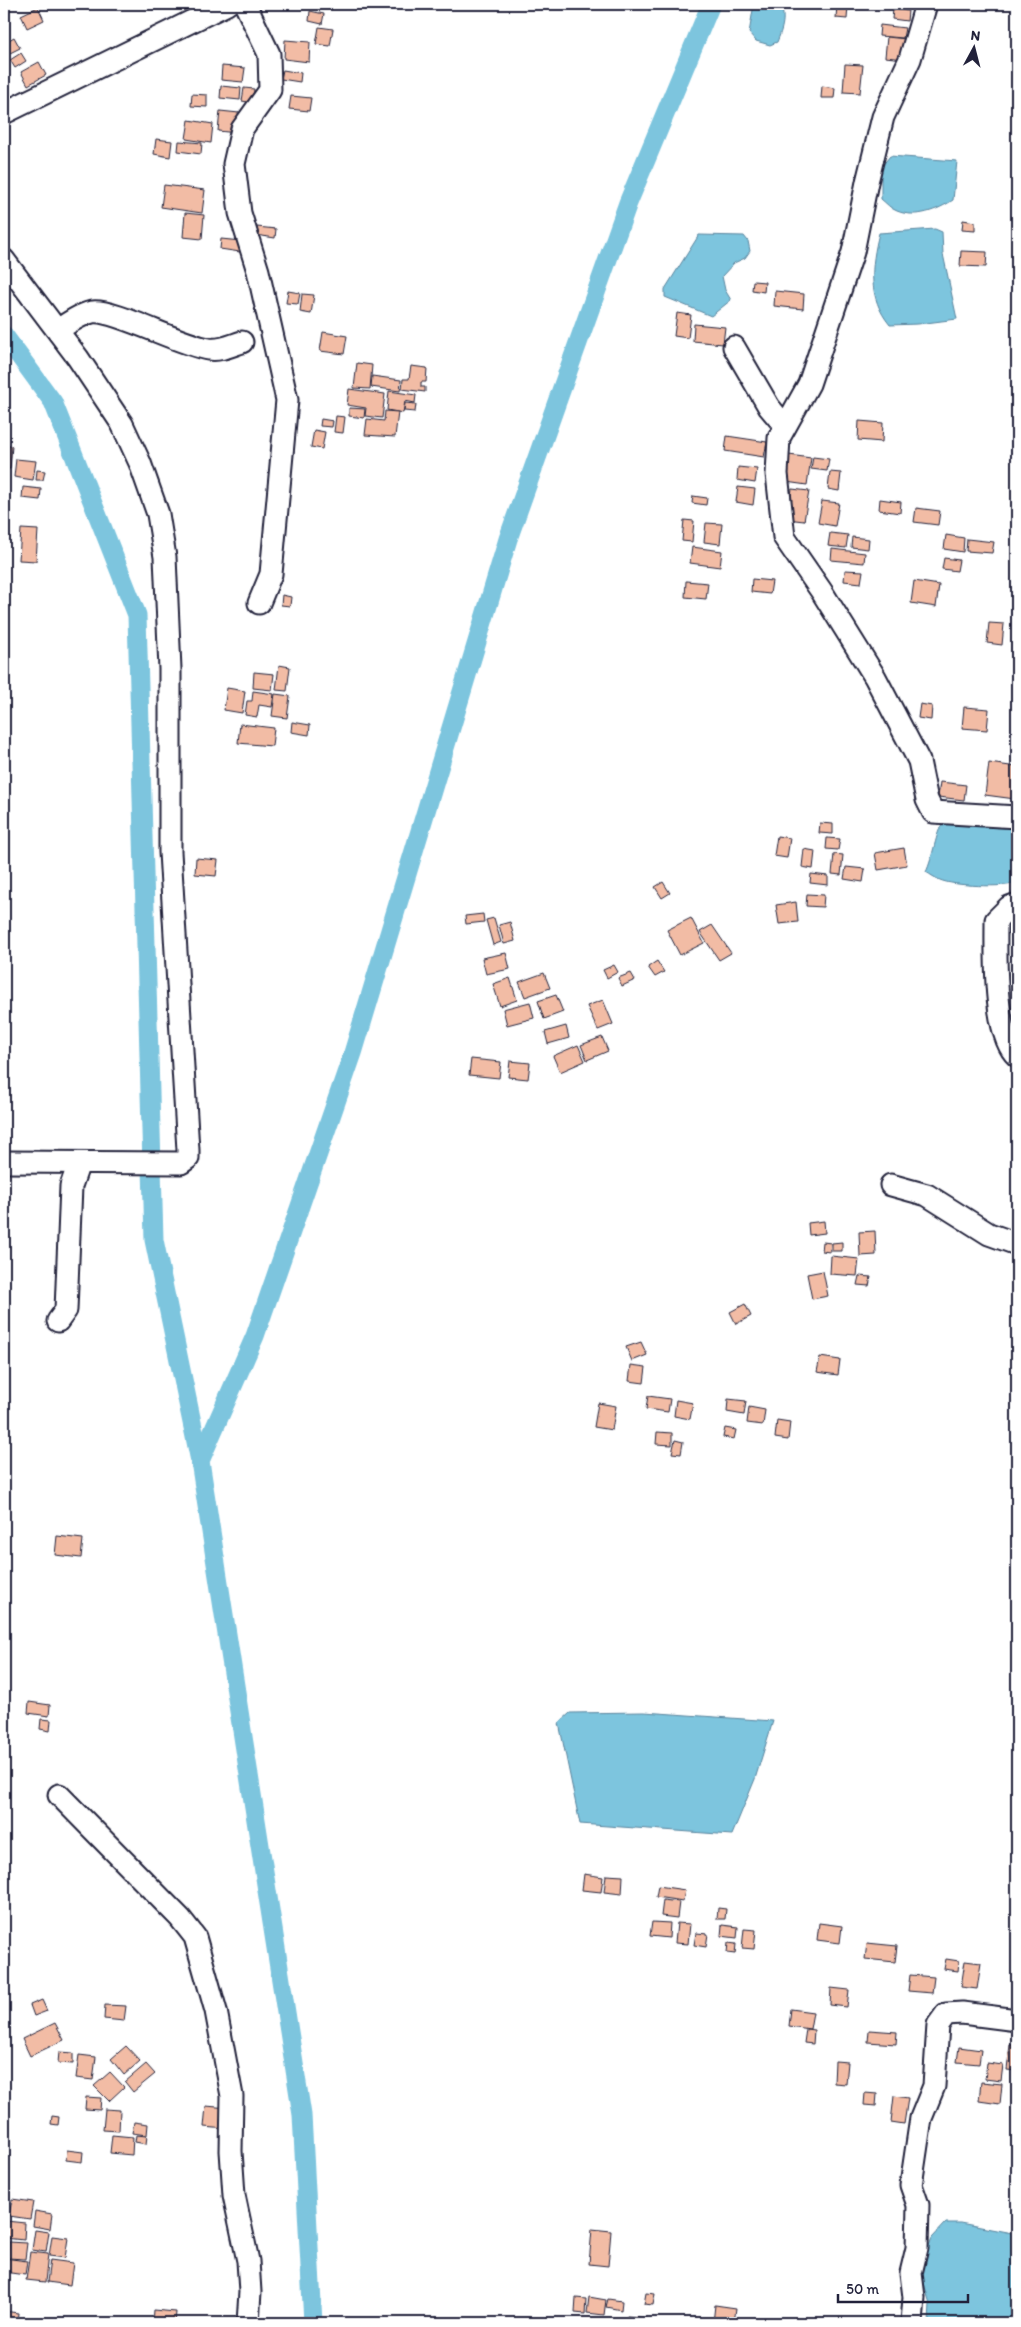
<svg xmlns="http://www.w3.org/2000/svg" width="1021" height="2327" font-family="Itim,sans-serif">
	<style>
		.water { fill: #7dc5de; stroke: #59849d }
		.lines { fill: none; stroke-linecap: round; stroke-linejoin: round }
		.canal { stroke: #7dc5de; stroke-width: 19 }
		.building { fill: #f2bca5; stroke: #22223b }
		.minor-casing { stroke: #22223b; stroke-width: 25 }
		.minor { stroke: #fff; stroke-width: 21 }
	</style>
	<rect width="100%" height="100%" fill="#fff"/>
	<filter id="ink" filterUnits="userSpaceOnUse"><feTurbulence type="fractalNoise" baseFrequency=".02" numOctaves="2"/><feDisplacementMap in="SourceGraphic" scale="10" xChannelSelector="R" yChannelSelector="G"/><feConvolveMatrix kernelMatrix="1 2 1 2 8 2 1 2 1" color-interpolation-filters="sRGB"/></filter>
	<g filter="url(#ink)">
		<g class="water">
			<path d="M754,4H779C787,15 782,30 777,42L770,45L756,41L749,33Z"/>
			<path d="M890,156L957,161L953,200C938,210 916,219 897,211C891,209 886,203 881,199V167Z"/>
			<path d="M935,229L942,232L943,254L957,319L918,324L890,325C867,297 871,266 879,233Z"/>
			<polygon points="699,235 744,236 748,241 750,251 745,258 734,263 722,276 725,290 731,300 711,316 665,297 665,289"/>
			<path d="M943,823L1017,826V883C1004,888 953,886 940,880C935,878 931,875 926,872C933,858 936,831 943,823Z"/>
			<polygon points="644,1712 773,1721 755,1779 732,1835 580,1824 559,1723 570,1713"/>
			<polygon points="946,2223 960,2223 1017,2234 1017,2323 929,2323 930,2304 920,2269 932,2238"/>
		</g>
		<g class="lines">
			<g class="canal">
				<polyline points="4,335 53,402 137,615 154,1240 200,1461"/>
				<polyline points="313,2323 302,2115 200,1461 255,1336 353,1053 508,539 628,203 711,4"/>
			</g>
		</g>
		<g class="building">
			<polygon points="292,4 314,4 313,7 292,6"/>
			<polygon points="837,5 848,6 847,19 836,18"/>
			<polygon points="38,7 44,20 27,28 21,15"/>
			<polygon points="893,9 908,11 907,21 892,19"/>
			<polygon points="310,11 324,14 322,24 309,21"/>
			<polygon points="880,25 905,28 903,38 879,36"/>
			<polygon points="319,27 333,29 330,46 316,44"/>
			<polygon points="14,37 20,48 8,54 4,43"/>
			<polygon points="887,37 906,39 904,59 885,57"/>
			<polygon points="285,40 310,42 309,62 284,59"/>
			<polygon points="21,53 26,61 15,68 10,60"/>
			<polygon points="39,62 46,75 28,85 21,72"/>
			<polygon points="845,64 863,65 860,93 843,92"/>
			<polygon points="222,66 245,68 243,82 221,80"/>
			<polygon points="283,70 301,73 300,82 281,79"/>
			<polygon points="221,86 241,88 240,100 220,98"/>
			<polygon points="822,86 835,88 834,98 821,98"/>
			<polygon points="244,88 254,89 253,103 242,101"/>
			<polygon points="192,94 207,95 207,107 191,106"/>
			<polygon points="291,96 311,98 309,111 289,109"/>
			<polygon points="220,111 239,113 237,133 218,131"/>
			<polygon points="189,120 213,124 211,143 186,139"/>
			<polygon points="156,139 172,141 170,157 154,154"/>
			<polygon points="179,141 202,143 201,154 178,151"/>
			<polygon points="164,185 205,190 202,213 161,207"/>
			<polygon points="185,213 204,215 202,239 183,237"/>
			<polygon points="963,220 975,222 975,231 962,230"/>
			<polygon points="257,227 276,229 275,238 256,235"/>
			<polygon points="221,239 241,241 240,252 220,249"/>
			<polygon points="961,251 987,252 986,267 960,266"/>
			<polygon points="753,281 765,282 764,292 752,290"/>
			<polygon points="288,291 300,293 298,304 286,303"/>
			<polygon points="775,291 804,294 803,309 774,306"/>
			<polygon points="302,294 314,295 311,314 300,312"/>
			<polygon points="677,313 691,315 688,338 674,336"/>
			<polygon points="694,324 725,327 723,344 693,341"/>
			<polygon points="323,332 347,336 344,354 320,351"/>
			<polygon points="357,363 372,365 370,389 354,388"/>
			<polygon points="411,366 427,368 426,382 421,382 421,387 425,387 425,392 402,389 403,379 409,379"/>
			<polygon points="372,376 401,380 400,391 371,387"/>
			<polygon points="349,389 385,394 382,418 365,416 366,408 347,405"/>
			<polygon points="389,391 416,395 415,403 405,401 403,413 387,410"/>
			<polygon points="405,403 416,404 415,412 404,411"/>
			<polygon points="349,408 365,409 364,418 349,416"/>
			<polygon points="385,411 398,412 395,437 365,435 367,419 384,421"/>
			<polygon points="336,416 345,417 343,433 334,432"/>
			<polygon points="321,419 333,421 332,427 320,426"/>
			<polygon points="859,421 883,423 882,442 858,440"/>
			<polygon points="314,430 325,432 322,449 311,447"/>
			<polygon points="727,436 767,442 764,457 725,451"/>
			<polygon points="4,446 12,446 10,469 4,468"/>
			<polygon points="789,455 811,458 807,485 786,482"/>
			<polygon points="813,457 829,459 827,471 811,469"/>
			<polygon points="16,459 36,461 33,480 14,477"/>
			<polygon points="738,467 757,469 755,483 737,480"/>
			<polygon points="37,470 45,471 43,480 36,480"/>
			<polygon points="830,472 841,473 839,491 828,489"/>
			<polygon points="4,481 7,481 5,504 4,504"/>
			<polygon points="23,487 41,489 40,500 22,498"/>
			<polygon points="738,487 755,489 753,505 736,502"/>
			<polygon points="792,489 809,491 804,521 787,519"/>
			<polygon points="693,496 707,498 706,505 692,503"/>
			<polygon points="880,499 901,502 900,513 879,510"/>
			<polygon points="822,501 839,503 835,526 818,523"/>
			<polygon points="916,508 940,511 938,525 914,522"/>
			<polygon points="684,520 694,521 692,542 682,541"/>
			<polygon points="706,523 722,524 720,544 704,542"/>
			<polygon points="21,529 38,530 36,561 19,560"/>
			<polygon points="830,533 848,535 846,548 828,546"/>
			<polygon points="946,535 964,538 963,552 944,549"/>
			<polygon points="852,537 869,539 868,549 851,547"/>
			<polygon points="967,539 994,542 992,553 966,551"/>
			<polygon points="692,547 722,551 720,567 690,563"/>
			<polygon points="832,549 865,553 864,563 831,560"/>
			<polygon points="944,558 959,560 957,571 942,569"/>
			<polygon points="845,570 863,571 861,583 844,581"/>
			<polygon points="752,579 772,581 770,594 751,592"/>
			<polygon points="686,581 708,583 706,599 685,597"/>
			<polygon points="914,581 939,585 936,607 911,603"/>
			<polygon points="282,595 291,597 290,606 281,605"/>
			<polygon points="989,623 1004,624 1002,645 987,643"/>
			<polygon points="279,665 290,667 287,691 276,690"/>
			<polygon points="254,672 274,674 272,690 253,688"/>
			<polygon points="227,688 245,691 242,713 224,710"/>
			<polygon points="253,691 274,694 272,707 259,705 257,717 245,715 247,701 252,701"/>
			<polygon points="275,694 290,696 287,718 272,716"/>
			<polygon points="920,704 932,706 931,720 918,718"/>
			<polygon points="964,707 989,709 987,730 962,728"/>
			<polygon points="292,722 310,725 309,735 291,732"/>
			<polygon points="240,724 274,728 272,746 238,743"/>
			<polygon points="989,763 1017,767 1015,799 985,795"/>
			<polygon points="940,782 966,785 964,800 938,797"/>
			<polygon points="820,823 833,824 833,834 819,833"/>
			<polygon points="777,836 790,838 787,858 774,856"/>
			<polygon points="827,838 840,839 838,850 826,849"/>
			<polygon points="904,848 907,865 878,870 875,853"/>
			<polygon points="804,849 815,851 813,869 802,867"/>
			<polygon points="834,854 843,855 841,875 832,874"/>
			<polygon points="196,858 218,860 216,876 195,874"/>
			<polygon points="846,867 865,869 863,882 844,879"/>
			<polygon points="811,874 828,876 828,885 810,883"/>
			<polygon points="663,882 670,893 662,898 655,887"/>
			<polygon points="807,894 824,895 823,907 806,906"/>
			<polygon points="796,902 798,922 779,924 776,905"/>
			<polygon points="483,914 484,922 466,924 465,916"/>
			<polygon points="494,918 501,942 493,945 486,920"/>
			<polygon points="691,918 704,943 680,955 667,930"/>
			<polygon points="510,922 515,941 504,944 499,925"/>
			<polygon points="712,925 731,953 719,960 700,932"/>
			<polygon points="506,953 510,969 486,974 482,958"/>
			<polygon points="657,961 664,972 655,977 648,967"/>
			<polygon points="614,965 618,972 607,978 603,970"/>
			<polygon points="544,973 550,988 525,997 519,982"/>
			<polygon points="631,973 635,980 622,986 618,978"/>
			<polygon points="510,978 517,1000 500,1006 493,984"/>
			<polygon points="556,995 563,1012 544,1019 538,1001"/>
			<polygon points="603,1000 613,1024 598,1030 587,1006"/>
			<polygon points="530,1002 534,1018 507,1025 503,1009"/>
			<polygon points="566,1026 569,1038 548,1044 545,1032"/>
			<polygon points="602,1037 608,1051 587,1060 581,1045"/>
			<polygon points="578,1045 585,1061 560,1072 553,1056"/>
			<polygon points="471,1059 501,1062 499,1078 469,1075"/>
			<polygon points="510,1061 530,1063 528,1079 508,1077"/>
			<polygon points="824,1221 825,1233 809,1235 808,1223"/>
			<polygon points="875,1231 876,1255 860,1256 859,1232"/>
			<polygon points="823,1242 831,1243 830,1252 822,1251"/>
			<polygon points="842,1242 842,1251 832,1251 832,1243"/>
			<polygon points="831,1256 859,1259 857,1276 830,1274"/>
			<polygon points="823,1271 828,1296 812,1299 807,1274"/>
			<polygon points="859,1276 871,1277 869,1286 857,1285"/>
			<polygon points="745,1304 751,1316 736,1324 730,1312"/>
			<polygon points="641,1342 647,1355 632,1361 626,1347"/>
			<polygon points="820,1357 840,1360 838,1375 817,1372"/>
			<polygon points="631,1365 646,1367 644,1383 629,1381"/>
			<polygon points="648,1396 670,1399 668,1412 646,1409"/>
			<polygon points="728,1399 746,1401 744,1415 727,1412"/>
			<polygon points="676,1400 693,1403 690,1419 674,1416"/>
			<polygon points="598,1403 616,1406 612,1430 594,1427"/>
			<polygon points="749,1407 765,1410 763,1425 747,1423"/>
			<polygon points="777,1420 790,1422 788,1440 775,1438"/>
			<polygon points="725,1428 736,1430 734,1439 723,1437"/>
			<polygon points="657,1432 672,1433 672,1445 656,1444"/>
			<polygon points="675,1440 683,1442 681,1454 672,1453"/>
			<polygon points="57,1536 83,1539 81,1558 55,1555"/>
			<polygon points="29,1702 50,1705 49,1716 28,1713"/>
			<polygon points="41,1719 51,1720 50,1731 40,1729"/>
			<polygon points="584,1874 603,1877 601,1892 582,1890"/>
			<polygon points="606,1875 623,1876 622,1894 604,1892"/>
			<polygon points="658,1886 685,1890 683,1901 656,1897"/>
			<polygon points="663,1900 679,1902 677,1918 661,1916"/>
			<polygon points="718,1908 726,1909 725,1919 717,1919"/>
			<polygon points="652,1922 670,1923 669,1938 650,1936"/>
			<polygon points="677,1923 690,1924 688,1944 675,1943"/>
			<polygon points="819,1923 842,1926 840,1943 817,1940"/>
			<polygon points="722,1925 738,1927 737,1938 721,1936"/>
			<polygon points="744,1929 756,1930 754,1949 742,1948"/>
			<polygon points="696,1933 708,1934 706,1947 694,1945"/>
			<polygon points="728,1943 736,1944 735,1954 727,1953"/>
			<polygon points="867,1943 897,1946 895,1962 865,1959"/>
			<polygon points="946,1959 959,1961 958,1971 944,1969"/>
			<polygon points="965,1961 981,1963 977,1989 961,1987"/>
			<polygon points="910,1975 934,1977 932,1993 908,1991"/>
			<polygon points="831,1988 849,1990 847,2007 830,2005"/>
			<polygon points="42,2000 47,2011 34,2016 30,2005"/>
			<polygon points="105,2005 126,2006 124,2021 104,2019"/>
			<polygon points="791,2009 813,2012 810,2029 789,2026"/>
			<polygon points="55,2023 64,2040 30,2056 22,2039"/>
			<polygon points="806,2029 814,2030 813,2044 804,2043"/>
			<polygon points="869,2030 897,2032 896,2044 868,2042"/>
			<polygon points="1010,2045 1017,2045 1017,2071 1007,2070"/>
			<polygon points="126,2046 140,2061 124,2075 111,2059"/>
			<polygon points="959,2047 981,2050 979,2064 957,2062"/>
			<polygon points="59,2052 73,2053 73,2064 58,2063"/>
			<polygon points="79,2055 96,2057 93,2080 76,2078"/>
			<polygon points="835,2061 848,2062 846,2084 834,2083"/>
			<polygon points="987,2063 1003,2065 1001,2081 985,2079"/>
			<polygon points="146,2064 155,2074 133,2092 125,2082"/>
			<polygon points="110,2072 124,2087 109,2101 94,2086"/>
			<polygon points="981,2082 1002,2084 1000,2104 979,2101"/>
			<polygon points="865,2093 877,2094 876,2106 864,2105"/>
			<polygon points="894,2096 908,2098 904,2124 891,2122"/>
			<polygon points="86,2097 101,2098 100,2110 85,2109"/>
			<polygon points="206,2106 228,2108 226,2129 204,2127"/>
			<polygon points="105,2109 120,2110 119,2131 103,2130"/>
			<polygon points="52,2116 59,2117 58,2125 51,2124"/>
			<polygon points="134,2122 148,2124 147,2135 132,2133"/>
			<polygon points="112,2135 133,2137 132,2155 110,2153"/>
			<polygon points="136,2135 147,2136 146,2144 135,2142"/>
			<polygon points="67,2150 83,2152 82,2162 66,2160"/>
			<polygon points="12,2199 33,2202 30,2219 9,2216"/>
			<polygon points="35,2211 52,2214 50,2229 33,2226"/>
			<polygon points="6,2221 25,2223 24,2240 4,2238"/>
			<polygon points="592,2229 611,2231 608,2266 589,2264"/>
			<polygon points="35,2230 49,2232 46,2252 32,2250"/>
			<polygon points="52,2236 68,2238 65,2258 49,2256"/>
			<polygon points="9,2242 27,2243 25,2259 8,2258"/>
			<polygon points="30,2252 48,2254 45,2282 26,2280"/>
			<polygon points="4,2258 27,2261 25,2275 4,2272"/>
			<polygon points="50,2260 73,2263 70,2285 47,2282"/>
			<polygon points="646,2293 655,2294 653,2305 644,2304"/>
			<polygon points="589,2297 606,2300 604,2315 587,2313"/>
			<polygon points="576,2298 586,2299 585,2314 575,2313"/>
			<polygon points="608,2299 622,2301 621,2310 606,2307"/>
			<polygon points="715,2305 736,2308 734,2323 713,2323"/>
			<polygon points="153,2310 176,2312 175,2323 152,2323"/>
			<polygon points="4,2311 18,2313 17,2323 4,2323"/>
			<polygon points="627,2316 646,2318 646,2323 626,2323"/>
		</g>
		<g class="lines">
			<defs>
				<g id="minor">
					<polyline points="245,4 269,54 270,90 242,129 234,164 240,213 258,271 287,400 271,574 259,603"/>
					<polyline points="926,4 910,59 883,117 867,182 853,252 809,384 779,438 777,474 784,537 822,592 875,677 919,761 927,800 933,812 1017,817"/>
					<polyline points="4,113 227,4"/>
					<polyline points="4,260 78,358 122,424 140,463 158,514 165,557 170,669 170,852 188,1150 188,1158 181,1163 4,1162"/>
					<path d="M58,330C68,323 79,315 92,312C112,308 180,345 209,349C220,351 232,345 242,342"/>
					<polyline points="734,347 769,407 785,426"/>
					<path d="M1017,904L1009,907L996,920C996,951 993,1035 1017,1056"/>
					<polyline points="891,1185 927,1195 989,1234 1017,1244"/>
					<polyline points="58,1321 66,1310 71,1186 79,1163"/>
					<polyline points="59,1795 180,1918 195,1937 216,2011 232,2096 231,2151 234,2195 248,2261 250,2292 248,2323"/>
					<polyline points="912,2323 914,2297 911,2273 917,2248 918,2205 911,2185 921,2118 934,2086 938,2025 946,2014 962,2013 1017,2020"/>
				</g>
			</defs>
			<use href="#minor" class="minor-casing"/>
			<use href="#minor" class="minor"/>
		</g>
	</g>
	<rect width="1021" height="2327" fill="none" stroke="#fff" stroke-width="20"/>
	<rect x="10" y="10" width="1001" height="2307" fill="none" stroke="#22223b" stroke-width="2" filter="url(#ink)"/>
	<g transform="translate(974 48) rotate(7)" stroke="#ffffff" stroke-width="4" paint-order="stroke">
	<path d="M0-4L9 19L0 12L-9 19Z" fill="#22223b"/>
	<text y="-8" font-size="14" font-weight="bold" text-anchor="middle" fill="#22223b">N</text>
	</g>
	<path d="M838 2294v8h130v-8" fill="none" stroke="#22223b" stroke-width="2.5"/>
	<text x="846" y="2294" font-size="15" fill="#22223b" stroke="#ffffff" stroke-width="4" paint-order="stroke">50 m</text>
</svg>
